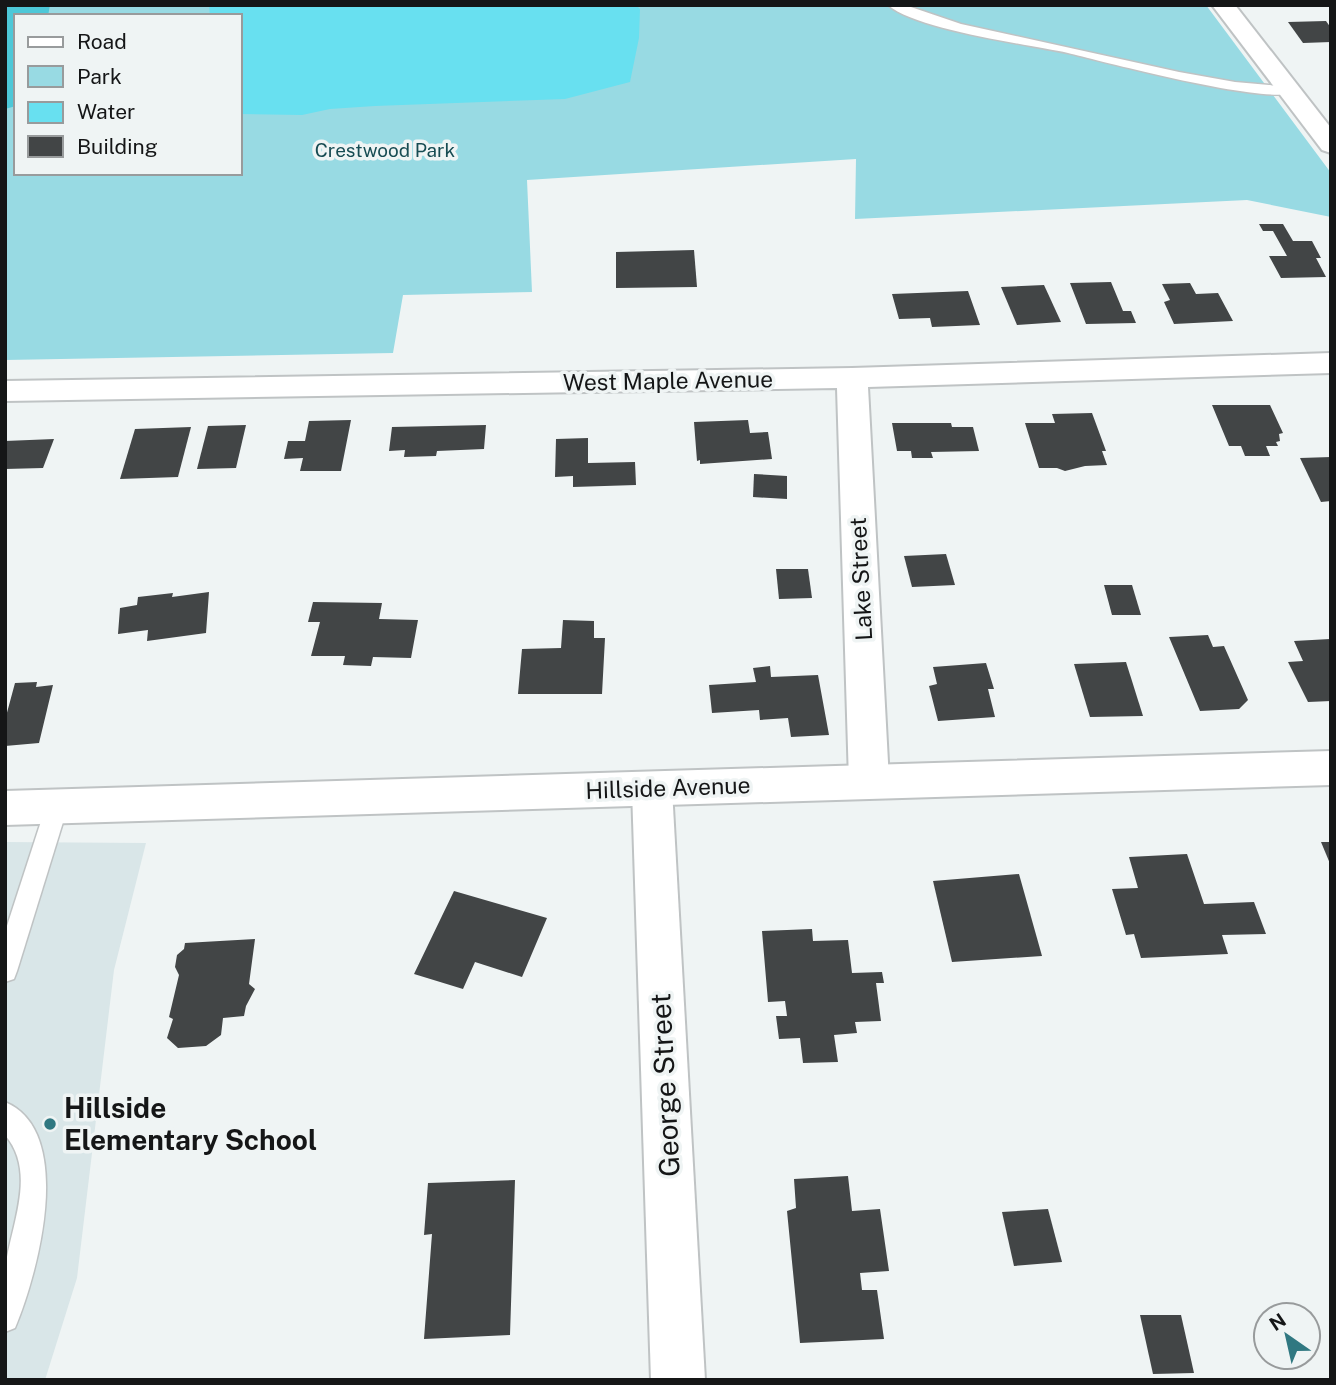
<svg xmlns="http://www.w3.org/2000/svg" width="1336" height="1385" font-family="'Public Sans',sans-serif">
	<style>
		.built { fill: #d9e6e8 }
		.green { fill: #98dae3; fill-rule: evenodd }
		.forest { fill: #4dc8d8 }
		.water { fill: #68e0f0 }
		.building { fill: #424546 }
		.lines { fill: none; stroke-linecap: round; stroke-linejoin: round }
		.service-casing { stroke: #bfc3c4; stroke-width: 3 }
		.minor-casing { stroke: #bfc3c4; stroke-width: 4 }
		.secondary-casing { stroke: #bfc3c4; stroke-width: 4 }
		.service { fill: #fff; fill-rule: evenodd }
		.minor { fill: #fff; fill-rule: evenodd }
		.secondary { fill: #fff; fill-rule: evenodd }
		.poi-dot { fill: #307881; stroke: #eff4f4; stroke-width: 2.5 }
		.labels { text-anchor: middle; stroke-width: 7; stroke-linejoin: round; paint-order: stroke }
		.far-park-label { font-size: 19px; fill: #174c53; stroke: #eff4f4 }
		.street-label { font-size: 23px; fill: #151617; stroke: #eff4f4 }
		.near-street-label { font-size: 28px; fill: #151617; stroke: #eff4f4 }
		.near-poi-label { font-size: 28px; font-weight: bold; fill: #151617; stroke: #eff4f4; text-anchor: start }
	</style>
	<rect width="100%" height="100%" fill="#eff4f4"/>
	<polygon class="built" points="5,842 146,843 114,970 77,1278 45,1380 5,1380"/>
	<path class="green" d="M5,5H1206L1331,173V217L1247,200L855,219L856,159L527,180L532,292L403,295L393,353L5,360ZM16,16H240V173H16Z"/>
	<polygon class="forest" points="5,5 50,5 48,16 16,16 16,106 5,109"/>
	<polygon class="water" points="209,5 636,5 640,9 639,38 630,82 565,99 375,106 330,109 302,115 240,114 240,16 210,16"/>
	<g class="building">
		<polygon points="1326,21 1331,28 1331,42 1303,43 1288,22"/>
		<polygon points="1259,224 1283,224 1293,241 1312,241 1321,258 1316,258 1326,277 1281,278 1269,256 1287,256 1273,231 1263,231"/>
		<polygon points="694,250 697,287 616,288 616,252"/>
		<polygon points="1111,282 1123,311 1131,311 1136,323 1086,324 1070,283"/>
		<polygon points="1190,283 1196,294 1218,293 1233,321 1174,324 1164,302 1170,300 1162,284"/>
		<polygon points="1044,285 1061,322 1017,325 1001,287"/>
		<polygon points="968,291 980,325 932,327 930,318 899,319 892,294"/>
		<polygon points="1212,405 1270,405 1283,433 1279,434 1280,441 1276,442 1278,446 1266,446 1270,456 1245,456 1241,446 1229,446"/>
		<polygon points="1092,413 1106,451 1102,451 1107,465 1085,466 1065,471 1057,468 1039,468 1025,423 1055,423 1052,414"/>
		<polygon points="351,420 341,471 300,471 303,458 284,459 288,441 305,441 309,421"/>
		<polygon points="748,420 750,433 768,432 772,459 700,464 700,460 697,461 694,422"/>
		<polygon points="892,423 951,423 952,427 973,427 979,451 931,452 933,458 912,458 911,451 897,451"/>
		<polygon points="246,425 236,468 197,469 208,426"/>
		<polygon points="486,425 484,449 437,451 436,456 404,457 405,450 389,451 392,427"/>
		<polygon points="191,427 178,477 120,479 135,429"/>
		<polygon points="588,438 588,463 635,462 636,485 573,487 573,476 555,477 556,439"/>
		<polygon points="54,439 43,468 5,469 5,441"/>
		<polygon points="1331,457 1331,501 1321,502 1300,458"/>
		<polygon points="754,474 787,476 787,499 753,497"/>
		<polygon points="946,554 955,585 912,587 904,556"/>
		<polygon points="776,569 808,569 812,598 779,599"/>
		<polygon points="1104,585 1132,585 1141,615 1112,615"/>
		<polygon points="209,592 206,633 147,641 148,630 118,634 120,608 137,605 138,597 173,593 172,597"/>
		<polygon points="313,602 382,603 379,619 418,620 411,658 373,657 371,666 343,665 345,656 311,656 320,622 308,622"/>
		<polygon points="563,620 594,621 594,638 605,638 602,694 518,694 522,649 561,648"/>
		<polygon points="1208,635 1213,647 1224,646 1248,700 1239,709 1200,711 1169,637"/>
		<polygon points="1330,639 1331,701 1308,702 1288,662 1303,661 1294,641"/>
		<polygon points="1126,662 1143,716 1090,717 1074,664"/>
		<polygon points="986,663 994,689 988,689 995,717 938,721 929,686 937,684 933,667"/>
		<polygon points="770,666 771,677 818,675 829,735 791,737 788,718 760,720 759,710 712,713 709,685 756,682 753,668"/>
		<polygon points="37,682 36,687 53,685 39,743 5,746 5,720 15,683"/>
		<polygon points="1321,842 1331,842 1331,866"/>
		<polygon points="1187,854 1204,904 1254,902 1266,934 1222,935 1228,954 1141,958 1134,934 1126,935 1112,889 1138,888 1129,857"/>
		<polygon points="1019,874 1042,956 952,962 933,881"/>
		<polygon points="454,891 547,918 522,977 475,962 463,989 414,974"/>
		<polygon points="812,929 813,941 848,940 852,973 882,972 884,983 876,983 881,1021 855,1022 857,1033 834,1035 838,1062 803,1063 800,1038 779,1039 776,1016 787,1016 785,1001 768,1002 762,931"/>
		<polygon points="255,939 249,984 255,989 246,1006 244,1016 223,1018 221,1035 206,1046 178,1048 167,1038 173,1019 169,1017 179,975 175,967 177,955 184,949 185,943"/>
		<polygon points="848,1176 852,1211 880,1209 889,1271 860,1273 862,1290 877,1290 884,1339 800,1343 787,1211 796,1208 794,1179"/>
		<polygon points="515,1180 510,1335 424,1339 432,1234 424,1235 428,1183"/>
		<polygon points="1048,1209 1062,1262 1014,1266 1002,1212"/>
		<polygon points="1140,1315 1181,1315 1194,1373 1153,1374"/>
	</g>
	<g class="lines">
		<defs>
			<g id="service">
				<path d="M888,5H905L961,24L1179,72L1235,82L1290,87L1297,91C1277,108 1101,61 1068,53C1026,44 917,30 888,5Z"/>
				<polygon points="57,797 65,799 68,806 17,971 14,979 5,982 5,932 46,806 49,799"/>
				<path d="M5,1102C77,1132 37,1276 15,1328L5,1332C5,1312 4,1292 5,1272C8,1231 39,1174 5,1135Z"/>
			</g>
			<g id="minor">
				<polygon points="1331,353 1331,373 868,387 889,781 883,793 869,798 855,793 849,781 837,388 5,401 5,381 852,368"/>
				<polygon points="652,772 666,777 672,789 705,1380 651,1380 632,789 638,777"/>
			</g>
			<g id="secondary">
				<polygon points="1212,5 1235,5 1331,128 1331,153 1322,150"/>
				<polygon points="1331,751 1331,785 5,825 5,791"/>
			</g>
		</defs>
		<use href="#service" class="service-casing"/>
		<use href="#minor" class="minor-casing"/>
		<use href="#secondary" class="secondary-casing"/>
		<use href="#service" class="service"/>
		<use href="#minor" class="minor"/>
		<use href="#secondary" class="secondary"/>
	</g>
	<circle class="poi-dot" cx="50" cy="1124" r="7"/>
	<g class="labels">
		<g class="far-park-label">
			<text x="385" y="157">Crestwood Park</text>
		</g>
		<g class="street-label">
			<text transform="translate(668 381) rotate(-1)" y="8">West Maple Avenue</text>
			<text transform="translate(861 579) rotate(-93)" y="8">Lake Street</text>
			<text transform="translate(668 788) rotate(-2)" y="8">Hillside Avenue</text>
		</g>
		<g class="near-street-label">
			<text transform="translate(665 1085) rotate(-93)" y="10">George Street</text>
		</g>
		<g class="near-poi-label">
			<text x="64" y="1118">Hillside<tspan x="64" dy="32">Elementary School</tspan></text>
		</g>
	</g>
	<rect width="1336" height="1385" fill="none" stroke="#151617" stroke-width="14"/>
	<rect x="14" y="14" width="228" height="161" fill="#eff4f4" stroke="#989b9c" stroke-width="2"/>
	<rect x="28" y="37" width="35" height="10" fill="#ffffff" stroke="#989b9c" stroke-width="2"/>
	<text x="77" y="49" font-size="21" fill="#151617">Road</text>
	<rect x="28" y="66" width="35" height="21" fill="#98dae3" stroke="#989b9c" stroke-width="2"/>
	<text x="77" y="84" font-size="21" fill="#151617">Park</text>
	<rect x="28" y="102" width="35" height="21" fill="#68e0f0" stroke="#989b9c" stroke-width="2"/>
	<text x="77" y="119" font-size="21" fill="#151617">Water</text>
	<rect x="28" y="136" width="35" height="21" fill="#424546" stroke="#989b9c" stroke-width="2"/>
	<text x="77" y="154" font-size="21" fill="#151617">Building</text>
	<g transform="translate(1287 1336) rotate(326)"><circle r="33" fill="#eff4f4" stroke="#989b9c" stroke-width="2"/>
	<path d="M0-5L12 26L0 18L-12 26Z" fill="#307881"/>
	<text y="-10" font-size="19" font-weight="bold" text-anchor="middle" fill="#151617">N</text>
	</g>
</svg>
